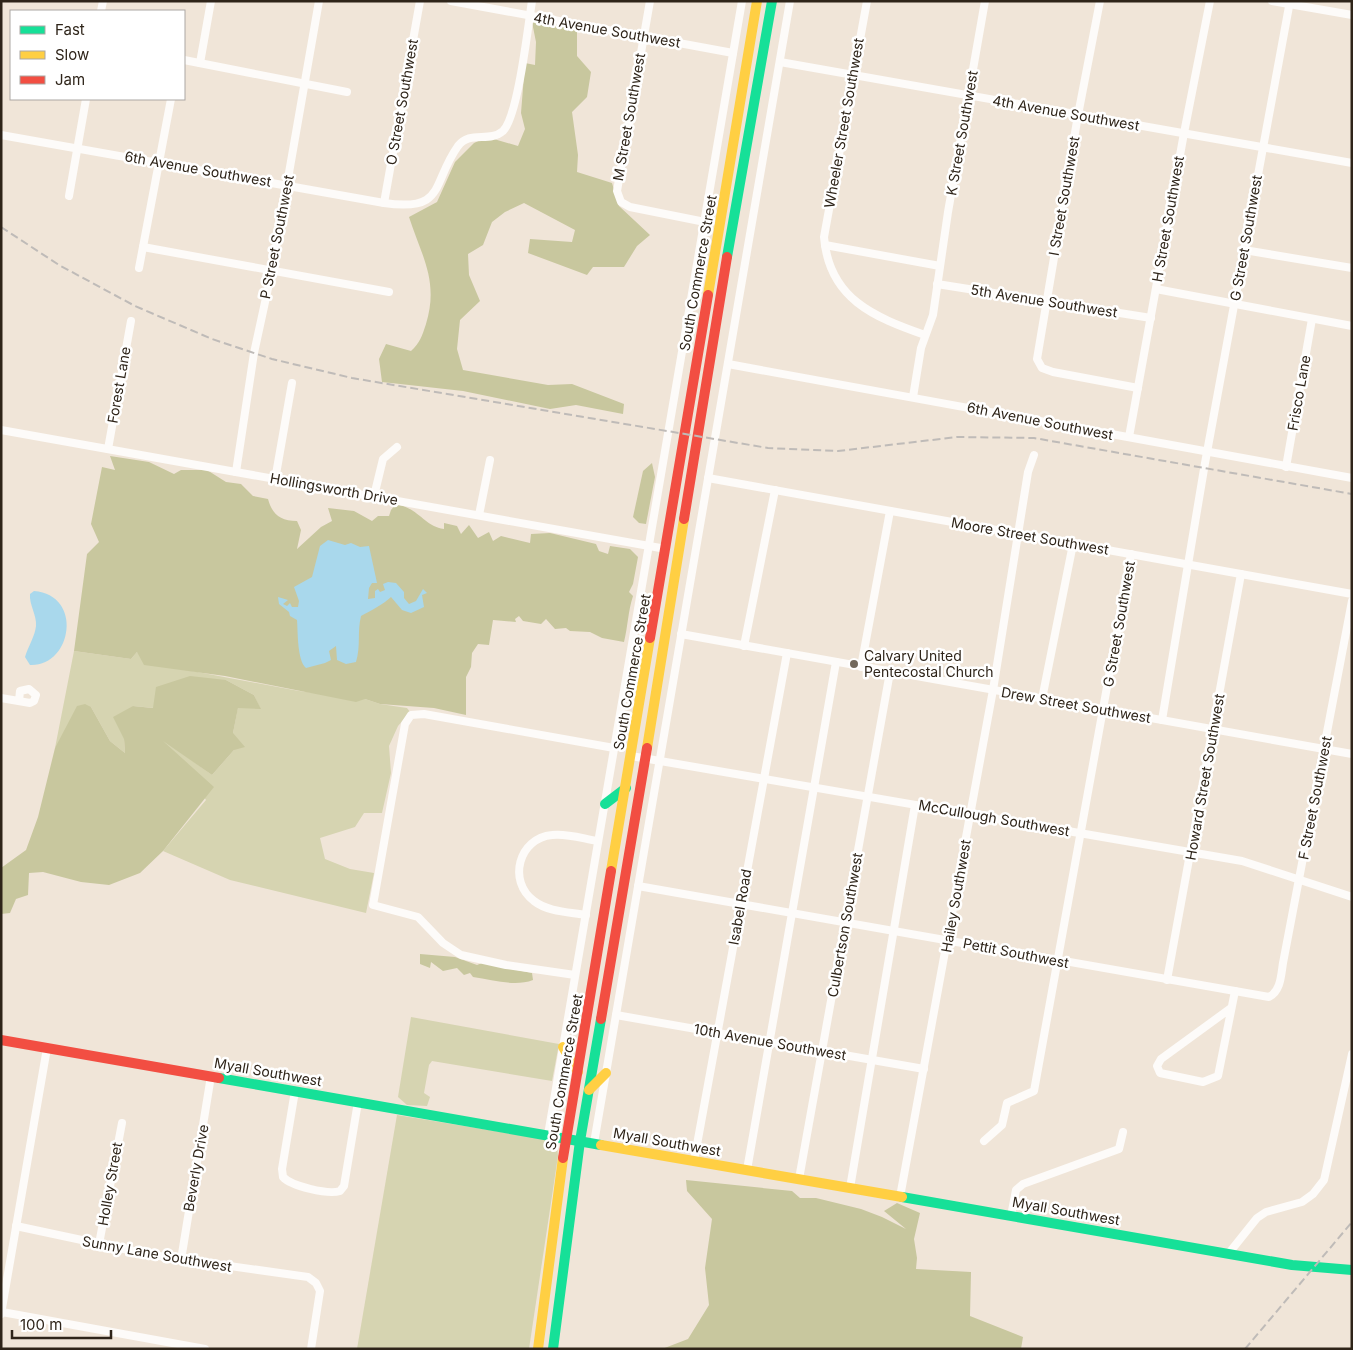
<svg xmlns="http://www.w3.org/2000/svg" width="1353" height="1350" font-family="Inter,sans-serif">
	<style>
		.green { fill: #d6d4b1 }
		.forest { fill: #c8c79e }
		.water { fill: #a9d8ec }
		.lines { fill: none; stroke-linecap: round; stroke-linejoin: round }
		.street { stroke: #fdfbf9; stroke-width: 8 }
		.fast { stroke: #16e098; stroke-width: 10 }
		.slow { stroke: #ffcf43; stroke-width: 10 }
		.jam { stroke: #f24e42; stroke-width: 10 }
		.rail { stroke: #bfbbb8; stroke-width: 2; stroke-dasharray: 8 4; stroke-linecap: butt }
		.poi-dot { fill: #72685c; stroke: #fff; stroke-width: 2 }
		.labels { text-anchor: middle; stroke-width: 5; stroke-linejoin: round; paint-order: stroke }
		.street-label { font-size: 14px; fill: #2e2419; stroke: #fff }
		.poi-label { font-size: 14px; fill: #2e2419; stroke: #fff; text-anchor: start }
	</style>
	<rect width="100%" height="100%" fill="#f0e5d8"/>
	<g class="green">
		<polygon points="74,651 131,659 137,652 187,670 299,691 365,699 380,704 407,708 410,712 398,726 389,746 391,773 382,813 364,813 355,827 320,838 325,859 350,869 374,873 366,913 230,880 163,851 206,800 158,736 212,775 234,750 233,733 238,707 260,708 254,695 226,680 154,708 133,706 124,739 125,753 110,741 91,707 55,748"/>
		<polygon points="411,1017 559,1044 552,1081 432,1061 429,1065 424,1093 430,1097 427,1106 407,1105 398,1097"/>
		<polygon points="397,1115 549,1140 557,1145 558,1156 529,1349 357,1349"/>
	</g>
	<g class="forest">
		<path d="M532,22L577,29V56L591,72L587,97L572,112L578,155L577,172L612,183L619,206L650,235L637,246L624,267H593L587,275L528,253L530,239L572,242L575,230L524,203L505,212L492,222L483,245L468,254L469,275L480,301L460,320L457,349L463,370L548,385L572,384L624,404L623,414L576,405L550,409L463,391L382,382L379,359L386,344L411,351C420,343 422,336 426,324C439,281 422,257 409,217L437,202L455,162L474,143L487,137L518,146L525,129L521,113L525,63L535,65L536,42Z"/>
		<path d="M110,456L149,462L174,474L181,470H207L226,482L241,484L253,496L268,499C272,514 280,521 297,521L301,530L297,549L321,527L332,521L328,508L354,511L372,521L378,516H389L391,510L396,504C420,509 424,526 444,529V523L457,526L461,534L469,525L478,538L489,532L493,541L501,536L530,543L531,534L550,533L596,544L599,551L608,554L610,546L630,549L638,557L633,584L629,592L633,596C628,611 628,626 624,642L602,638L590,632L570,631L566,628L555,629L546,619L541,624L523,621L519,616L515,619L516,622L493,620L489,645L478,644L472,653L471,667L466,677V715L434,708L380,704L365,699L356,702L225,676L144,665L137,652L131,659L74,651L87,554L99,542L91,524L102,467L115,470Z"/>
		<polygon points="652,463 655,477 646,524 639,523 633,517 643,471"/>
		<polygon points="190,676 226,680 254,695 261,709 238,708 233,733 245,747 234,750 212,775 163,741 214,787 163,851 140,873 109,885 81,882 43,872 29,873 28,895 16,899 10,913 1,914 1,868 26,850 38,817 55,748 77,706 85,704 91,707 110,741 125,753 124,739 113,717 133,706 153,708 156,687"/>
		<path d="M420,954L455,957L477,965L482,963L532,973L533,980C515,987 493,980 473,977L470,973L464,975L457,968L443,971L431,962L430,968L420,964Z"/>
		<polygon points="686,1180 792,1191 800,1198 816,1198 861,1209 882,1217 906,1229 884,1211 897,1203 920,1213 914,1239 917,1258 916,1269 971,1272 970,1316 1023,1337 1021,1349 662,1349 688,1339 709,1305 705,1268 712,1219 687,1191"/>
	</g>
	<g class="water">
		<path d="M328,540L345,545L351,543L360,547L369,546L377,583H372L369,588L368,599L375,598V591L378,589L380,592L385,590L383,584L388,582L396,583L404,592V598L409,604L416,601L423,589L427,593L422,595L424,607L411,613L402,610L391,597C384,604 370,611 361,616C357,632 361,646 356,662L346,664L337,660L336,646L329,651L331,660L325,663L306,668C297,660 298,632 297,620L290,616L289,612L279,604L278,597L288,600L283,604L287,606L290,603L292,607H298L299,601L294,587L312,577L320,546Z"/>
		<path d="M34,591C84,595 72,667 30,665L25,657C28,647 35,636 36,626C37,615 29,605 30,594Z"/>
	</g>
	<g class="lines">
		<g class="street">
			<polyline points="451,1 733,53"/>
			<polyline points="650,1 617,191 621,202 630,207 705,222"/>
			<path d="M867,1L824,237C829,299 874,317 925,335"/>
			<polyline points="1100,1 1078,115 1037,359 1042,368 1053,372 1138,388"/>
			<polyline points="1272,1 1352,15"/>
			<polyline points="101,11 103,1"/>
			<polyline points="184,60 347,92"/>
			<polyline points="780,62 1352,163"/>
			<polyline points="200,63 211,1"/>
			<path d="M1,135L384,203C446,212 431,184 458,146C470,130 489,143 503,131C518,117 528,26 532,1"/>
			<polyline points="69,196 86,99"/>
			<polyline points="384,203 420,1"/>
			<polyline points="825,245 940,266"/>
			<polyline points="143,247 389,292"/>
			<polyline points="1244,250 1352,268"/>
			<polyline points="139,268 171,99"/>
			<polyline points="937,284 1151,318"/>
			<polyline points="1156,289 1352,326"/>
			<polyline points="728,364 1352,478"/>
			<polyline points="913,397 921,348 933,315 948,212 985,1"/>
			<polyline points="1,430 666,549"/>
			<polyline points="1129,437 1184,133 1210,1"/>
			<polyline points="108,449 131,321"/>
			<polyline points="1286,467 1312,319"/>
			<polyline points="236,472 254,353 272,270 319,1"/>
			<polyline points="708,478 1352,594"/>
			<polyline points="275,480 292,383"/>
			<polyline points="374,496 383,459 397,447"/>
			<polyline points="479,515 490,460"/>
			<polyline points="681,634 1352,754"/>
			<polyline points="744,646 775,490"/>
			<polyline points="861,667 890,511"/>
			<polyline points="1,698 30,703 34,701 36,695 29,689 20,691 19,701"/>
			<polyline points="1042,699 1073,544"/>
			<polyline points="1162,720 1205,463 1290,1"/>
			<polyline points="631,756 1242,861 1352,897"/>
			<path d="M638,886L1269,997C1281,991 1281,975 1283,963L1352,601"/>
			<path d="M586,915C569,912 548,912 534,901C507,881 519,838 552,835C567,833 584,839 598,841"/>
			<polyline points="575,975 506,965 461,955 443,943 418,917 373,905 405,724 411,715 424,714 614,748"/>
			<polyline points="1167,980 1241,574"/>
			<polyline points="1231,1008 1161,1059 1157,1066 1160,1073 1203,1082 1218,1076 1235,991"/>
			<polyline points="616,1015 924,1069"/>
			<path d="M295,1091L282,1169L283,1177C291,1186 328,1195 340,1191L344,1186L358,1102"/>
			<polyline points="548,1135 742,1"/>
			<polyline points="984,1141 1002,1125 1007,1103 1034,1091 1131,554"/>
			<polyline points="594,1143 790,1"/>
			<polyline points="694,1161 787,653"/>
			<polyline points="747,1170 836,662"/>
			<polyline points="799,1179 890,672"/>
			<polyline points="850,1188 915,805"/>
			<polyline points="900,1197 993,690 1028,472 1034,455"/>
			<polyline points="1011,1216 1016,1190 1023,1184 1119,1149 1123,1132"/>
			<polyline points="16,1226 152,1255 308,1277 316,1283 320,1291 311,1349"/>
			<polyline points="99,1244 122,1123"/>
			<polyline points="1229,1253 1257,1218 1266,1212 1302,1202 1313,1194 1324,1180 1352,1054"/>
			<polyline points="181,1260 211,1076"/>
			<polyline points="2,1312 205,1349"/>
			<polyline points="1,1314 47,1048"/>
		</g>
		<g class="fast">
			<polyline points="727,257 772,1"/>
			<polyline points="605,804 626,788"/>
			<polyline points="219,1078 601,1145"/>
			<polyline points="902,1197 1292,1265 1352,1270"/>
			<polyline points="553,1349 580,1141 601,1019"/>
		</g>
		<g class="slow">
			<polyline points="708,295 757,1"/>
			<polyline points="647,748 684,519"/>
			<polyline points="611,871 650,638"/>
			<polyline points="563,1047 578,1072"/>
			<polyline points="589,1090 606,1073"/>
			<polyline points="601,1145 902,1197"/>
			<polyline points="538,1349 563,1158"/>
		</g>
		<g class="jam">
			<polyline points="684,519 727,257"/>
			<polyline points="650,638 708,295"/>
			<polyline points="601,1019 647,748"/>
			<polyline points="1,1040 219,1078"/>
			<polyline points="563,1158 611,871"/>
		</g>
		<g class="rail">
			<polyline points="1,227 59,265 135,306 212,339 272,359 352,378 768,448 838,451 957,437 1034,438 1352,494"/>
			<polyline points="1245,1349 1352,1222"/>
		</g>
	</g>
	<circle class="poi-dot" cx="854" cy="664" r="5"/>
	<g class="labels">
		<g class="street-label">
			<text transform="translate(607 30) rotate(10)" y="5">4th Avenue Southwest</text>
			<text transform="translate(402 102) rotate(-80)" y="5">O Street Southwest</text>
			<text transform="translate(1066 113) rotate(10)" y="5">4th Avenue Southwest</text>
			<text transform="translate(629 117) rotate(-80)" y="5">M Street Southwest</text>
			<text transform="translate(844 123) rotate(-80)" y="5">Wheeler Street Southwest</text>
			<text transform="translate(962 133) rotate(-80)" y="5">K Street Southwest</text>
			<text transform="translate(198 169) rotate(10)" y="5">6th Avenue Southwest</text>
			<text transform="translate(1064 196) rotate(-80)" y="5">I Street Southwest</text>
			<text transform="translate(1168 219) rotate(-80)" y="5">H Street Southwest</text>
			<text transform="translate(277 237) rotate(-79)" y="5">P Street Southwest</text>
			<text transform="translate(1246 238) rotate(-80)" y="5">G Street Southwest</text>
			<text transform="translate(698 273) rotate(-80)" y="5">South Commerce Street</text>
			<text transform="translate(1044 301) rotate(9)" y="5">5th Avenue Southwest</text>
			<text transform="translate(119 385) rotate(-80)" y="5">Forest Lane</text>
			<text transform="translate(1299 393) rotate(-80)" y="5">Frisco Lane</text>
			<text transform="translate(1040 421) rotate(11)" y="5">6th Avenue Southwest</text>
			<text transform="translate(334 489) rotate(10)" y="5">Hollingsworth Drive</text>
			<text transform="translate(1030 536) rotate(10)" y="5">Moore Street Southwest</text>
			<text transform="translate(1119 624) rotate(-80)" y="5">G Street Southwest</text>
			<text transform="translate(632 672) rotate(-80)" y="5">South Commerce Street</text>
			<text transform="translate(1076 705) rotate(10)" y="5">Drew Street Southwest</text>
			<text transform="translate(1205 777) rotate(-80)" y="5">Howard Street Southwest</text>
			<text transform="translate(1315 798) rotate(-79)" y="5">F Street Southwest</text>
			<text transform="translate(994 818) rotate(10)" y="5">McCullough Southwest</text>
			<text transform="translate(956 896) rotate(-80)" y="5">Hailey Southwest</text>
			<text transform="translate(740 907) rotate(-80)" y="5">Isabel Road</text>
			<text transform="translate(845 925) rotate(-80)" y="5">Culbertson Southwest</text>
			<text transform="translate(1016 953) rotate(11)" y="5">Pettit Southwest</text>
			<text transform="translate(770 1042) rotate(10)" y="5">10th Avenue Southwest</text>
			<text transform="translate(268 1072) rotate(10)" y="5">Myall Southwest</text>
			<text transform="translate(564 1072) rotate(-80)" y="5">South Commerce Street</text>
			<text transform="translate(667 1142) rotate(10)" y="5">Myall Southwest</text>
			<text transform="translate(196 1168) rotate(-80)" y="5">Beverly Drive</text>
			<text transform="translate(110 1184) rotate(-80)" y="5">Holley Street</text>
			<text transform="translate(1066 1211) rotate(10)" y="5">Myall Southwest</text>
			<text transform="translate(157 1254) rotate(10)" y="5">Sunny Lane Southwest</text>
		</g>
		<g class="poi-label">
			<text x="864" y="661">Calvary United<tspan x="864" dy="16">Pentecostal Church</tspan></text>
		</g>
	</g>
	<rect width="1353" height="1350" fill="none" stroke="#2e2419" stroke-width="5"/>
	<rect x="10" y="10" width="175" height="90" fill="#ffffff" stroke="#aba7a3"/>
	<rect x="20" y="26" width="25" height="8" fill="#16e098" stroke="#aba7a3"/>
	<text x="55" y="35" font-size="15" fill="#2e2419">Fast</text>
	<rect x="20" y="51" width="25" height="8" fill="#ffcf43" stroke="#aba7a3"/>
	<text x="55" y="60" font-size="15" fill="#2e2419">Slow</text>
	<rect x="20" y="76" width="25" height="8" fill="#f24e42" stroke="#aba7a3"/>
	<text x="55" y="85" font-size="15" fill="#2e2419">Jam</text>
	<path d="M12 1330v8h99v-8" fill="none" stroke="#2e2419" stroke-width="2.5"/>
	<text x="20" y="1330" font-size="15" fill="#2e2419" stroke="#ffffff" stroke-width="4" paint-order="stroke">100 m</text>
</svg>
